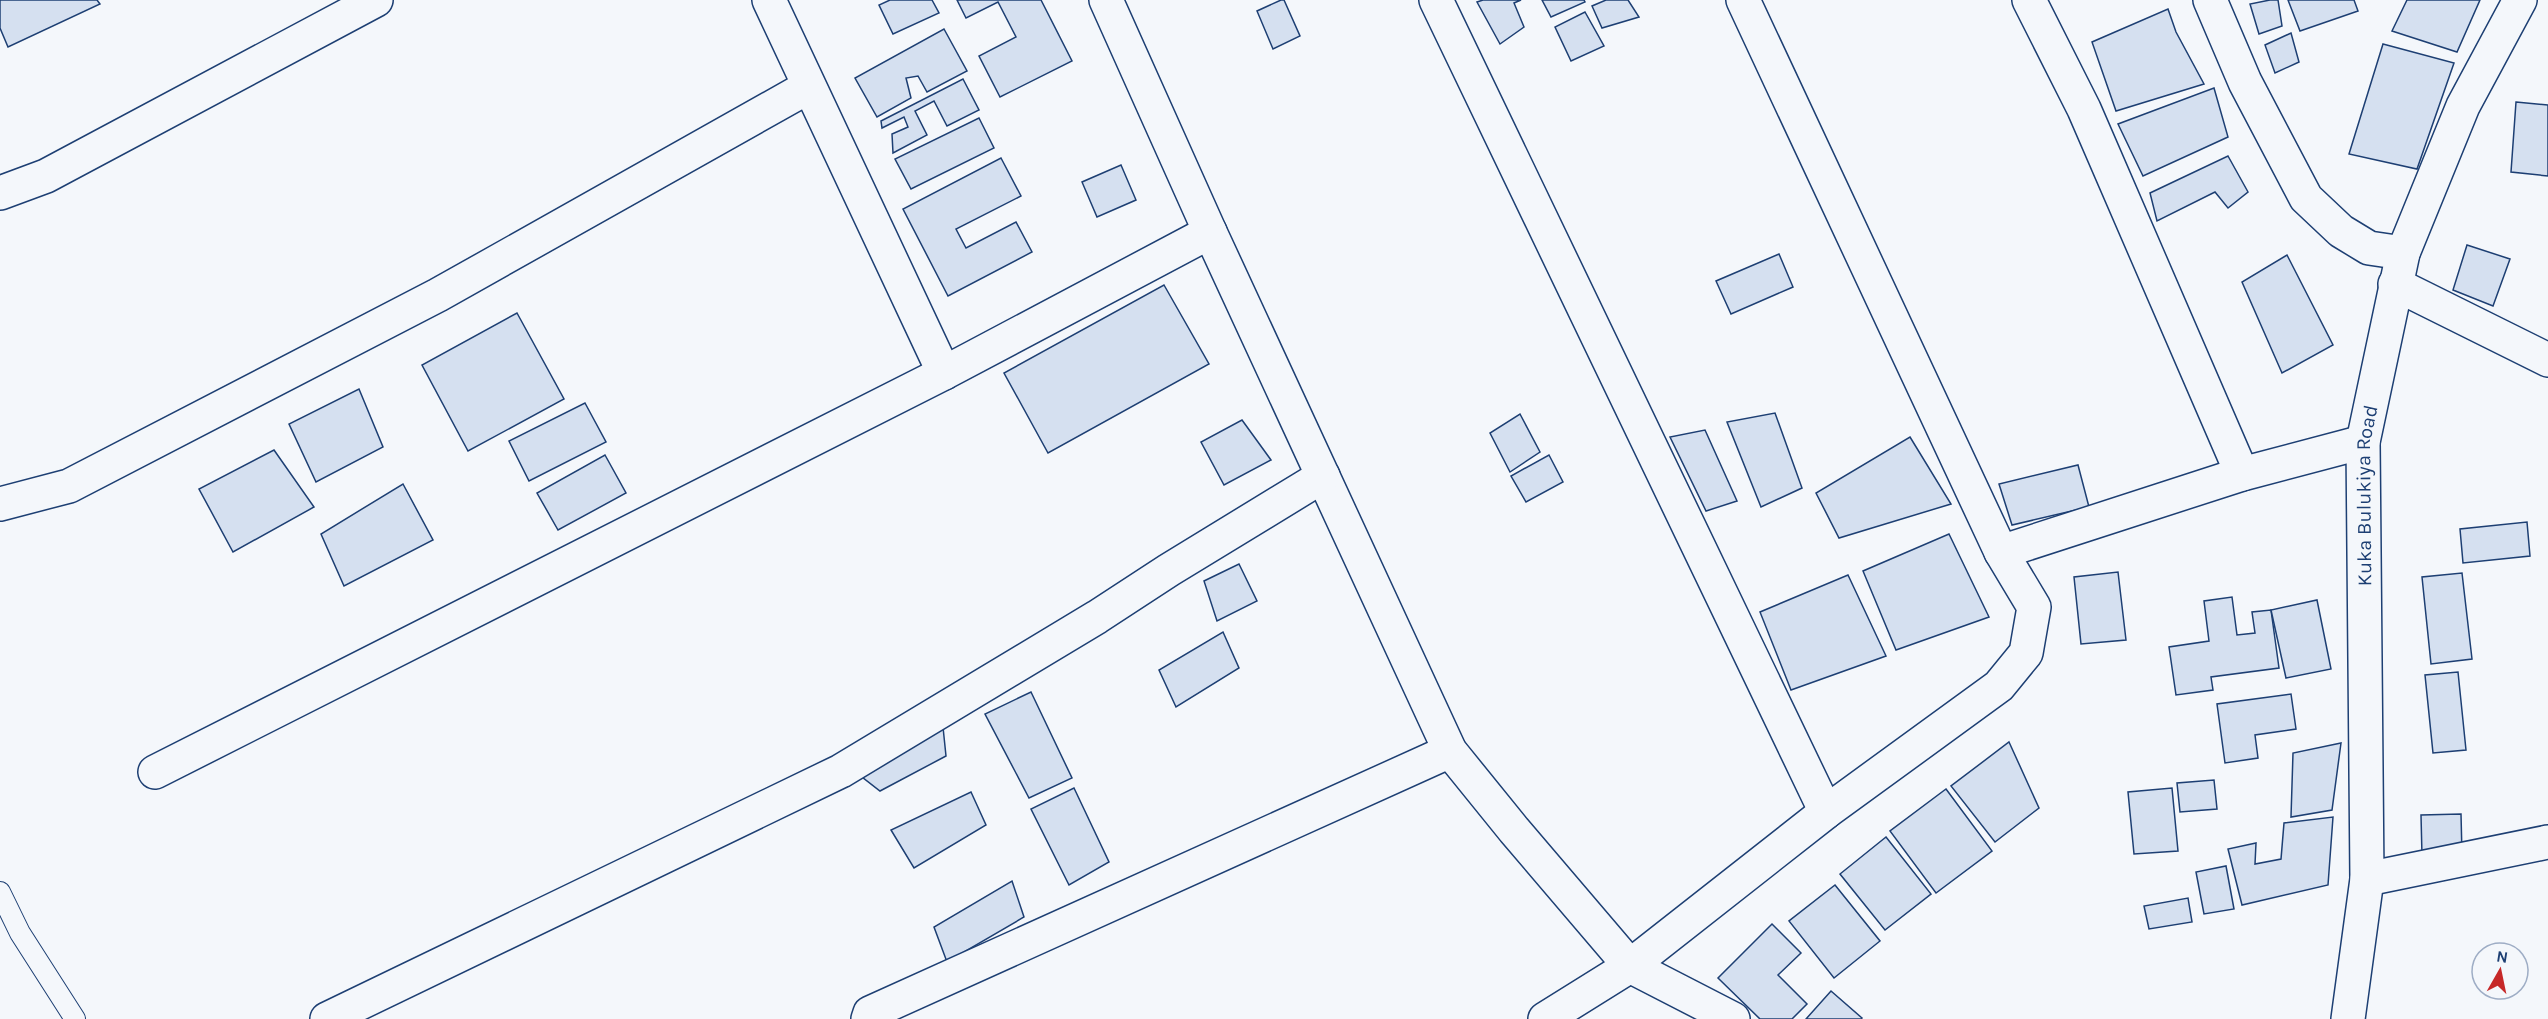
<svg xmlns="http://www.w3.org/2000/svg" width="2548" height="1019" font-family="Karla,sans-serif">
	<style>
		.building { fill: #d5e0f0; stroke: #1d3f73; stroke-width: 1.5 }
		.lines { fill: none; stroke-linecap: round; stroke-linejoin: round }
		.lane-casing { stroke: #1d3f73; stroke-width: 22 }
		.street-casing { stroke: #1d3f73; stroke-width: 36 }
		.lane { stroke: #f4f7fb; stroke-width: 20 }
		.street { stroke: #f4f7fb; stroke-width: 33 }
		.labels { text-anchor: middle; stroke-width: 4.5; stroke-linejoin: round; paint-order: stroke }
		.street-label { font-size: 20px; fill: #1d3f73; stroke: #f4f7fb }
	</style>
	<rect width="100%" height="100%" fill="#f4f7fb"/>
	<g class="building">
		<polygon points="0,0 97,0 100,4 8,47 0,28"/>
		<polygon points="890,0 932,0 939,13 893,34 879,5"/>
		<polygon points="957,0 1041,0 1072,61 1000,97 979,56 1016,37 998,2 966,18"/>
		<polygon points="1281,0 1284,0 1300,36 1273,49 1257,11"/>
		<polygon points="1483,0 1521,0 1514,3 1524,27 1500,44 1477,2"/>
		<polygon points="1542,0 1584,0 1585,2 1551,17"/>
		<polygon points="1606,0 1628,0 1639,17 1602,28 1592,6"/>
		<polygon points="2270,0 2278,0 2282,26 2259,34 2250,4"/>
		<polygon points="2288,0 2354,0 2358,11 2300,31"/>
		<polygon points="2407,0 2480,0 2457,52 2392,31"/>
		<polygon points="2168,9 2176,32 2204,84 2116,111 2092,42"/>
		<polygon points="1585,12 1604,46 1571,61 1555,27"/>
		<polygon points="944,29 967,71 927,92 918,76 906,78 911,98 877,117 855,78"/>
		<polygon points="2291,33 2299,62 2275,73 2265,45"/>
		<polygon points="2383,44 2454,63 2417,169 2349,154"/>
		<polygon points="963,79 979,110 947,126 934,101 915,111 927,135 893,153 892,134 908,127 904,117 882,128 881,121"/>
		<polygon points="2214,88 2228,137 2143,176 2118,124"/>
		<polygon points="2516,102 2548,105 2548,176 2511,172"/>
		<polygon points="979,118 994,148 911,189 895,159"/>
		<polygon points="2228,156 2248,192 2228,208 2215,192 2157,221 2150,193"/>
		<polygon points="1001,158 1021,196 956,229 966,248 1016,222 1032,252 948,296 903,209"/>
		<polygon points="1121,165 1136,200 1097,217 1082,182"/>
		<polygon points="2467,245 2510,259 2493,306 2453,290"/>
		<polygon points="1779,254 1793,287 1731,314 1716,281"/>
		<polygon points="2287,255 2333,345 2282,373 2242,282"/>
		<polygon points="1164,285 1209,364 1048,453 1004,373"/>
		<polygon points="517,313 564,399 468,451 422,365"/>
		<polygon points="359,389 383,447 316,482 289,424"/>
		<polygon points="585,403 606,442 529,481 509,441"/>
		<polygon points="1775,413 1802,488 1761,507 1727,422"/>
		<polygon points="1520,414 1540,452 1510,472 1490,433"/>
		<polygon points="1242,420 1271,460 1224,485 1201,442"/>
		<polygon points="1705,430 1737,501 1706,511 1670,437"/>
		<polygon points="1910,437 1951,504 1839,538 1816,493"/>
		<polygon points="274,450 314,507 233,552 199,489"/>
		<polygon points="605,455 626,493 558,530 537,493"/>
		<polygon points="1549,455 1563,482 1526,502 1511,476"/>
		<polygon points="2078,465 2089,507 2012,525 1999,484"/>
		<polygon points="403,484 433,540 344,586 321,534"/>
		<polygon points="2527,522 2530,556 2463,563 2460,529"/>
		<polygon points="1949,534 1989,617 1896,650 1863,571"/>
		<polygon points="1239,564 1257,601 1217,621 1204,581"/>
		<polygon points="2118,572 2126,640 2081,644 2074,577"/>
		<polygon points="2462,573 2472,659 2431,664 2422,577"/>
		<polygon points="1848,575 1886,656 1791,690 1760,612"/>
		<polygon points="2232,597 2237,635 2255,633 2252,612 2271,610 2279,668 2211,677 2213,690 2176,695 2169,647 2209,641 2204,601"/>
		<polygon points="2317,600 2331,669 2286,678 2271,610"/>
		<polygon points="1223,632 1239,668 1176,707 1159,670"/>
		<polygon points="2458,672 2466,750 2433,753 2425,675"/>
		<polygon points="1031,692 1072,778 1029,798 985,714"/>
		<polygon points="2291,694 2296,729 2255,735 2258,758 2225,763 2217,704"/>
		<polygon points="943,727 946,756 880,791 862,777"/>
		<polygon points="2009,742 2039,808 1995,842 1951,786"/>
		<polygon points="2341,743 2332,810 2291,817 2293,753"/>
		<polygon points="2214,780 2217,809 2180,812 2177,783"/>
		<polygon points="1074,788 1109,862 1069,885 1031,809"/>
		<polygon points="2172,788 2178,851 2134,854 2128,792"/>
		<polygon points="1946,789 1992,851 1936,893 1890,831"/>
		<polygon points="971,792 986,825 914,868 891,830"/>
		<polygon points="2461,814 2462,855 2422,856 2421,815"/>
		<polygon points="2333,817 2328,885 2242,905 2228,849 2256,843 2255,864 2281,859 2284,823"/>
		<polygon points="1886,837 1931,894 1885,930 1840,874"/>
		<polygon points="2226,866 2234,909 2204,914 2196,872"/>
		<polygon points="1012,881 1024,917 947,962 934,927"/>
		<polygon points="1835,885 1880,941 1834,978 1789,921"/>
		<polygon points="2188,898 2192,922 2149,929 2144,906"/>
		<polygon points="1772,924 1801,953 1778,975 1807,1004 1792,1019 1760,1019 1718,978"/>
		<polygon points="1831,991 1862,1018 1861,1019 1806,1019"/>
	</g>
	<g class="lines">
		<defs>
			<polyline id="lane" points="0,892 20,933 75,1019"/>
			<g id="street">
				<polyline points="769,0 944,373"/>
				<polyline points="1106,0 1210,232 1450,751 1514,830 1630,966 1733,1019"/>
				<polyline points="1436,0 1826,812"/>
				<polyline points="2029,0 2084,109 2242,474"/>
				<polyline points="2210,0 2245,82 2306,198 2341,231 2369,248 2403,253"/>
				<polyline points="0,193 46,176 376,0"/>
				<polyline points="2395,284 2548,360"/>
				<polyline points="0,504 69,486 438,295 808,87"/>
				<polyline points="2001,552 2242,474 2363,442"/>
				<polyline points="155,772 944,373 1210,232"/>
				<polyline points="2367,879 2548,842"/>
				<polyline points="327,1019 841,771 1097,617 1169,570 1323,476"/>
				<polyline points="868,1019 870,1013 1450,751"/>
				<polyline points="1545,1019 1630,966 1826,812 1999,686 2026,653 2034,607 2001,552 1743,0"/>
				<path id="s1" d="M2348,1019L2367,879L2363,442L2403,253L2463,106L2520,0"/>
			</g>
		</defs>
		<use href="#lane" class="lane-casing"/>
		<use href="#street" class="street-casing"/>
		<use href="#lane" class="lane"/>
		<use href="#street" class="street"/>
	</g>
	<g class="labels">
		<g class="street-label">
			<text dy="7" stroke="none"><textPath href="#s1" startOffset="525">Kuka Bulukiya Road</textPath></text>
		</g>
	</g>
	<g transform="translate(2500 971) rotate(9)"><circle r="28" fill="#f4f7fb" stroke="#9eadc5" stroke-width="1.5"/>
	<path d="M0-4.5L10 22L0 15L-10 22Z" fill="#c62828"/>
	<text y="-9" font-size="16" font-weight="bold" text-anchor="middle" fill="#1d3f73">N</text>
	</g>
</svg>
